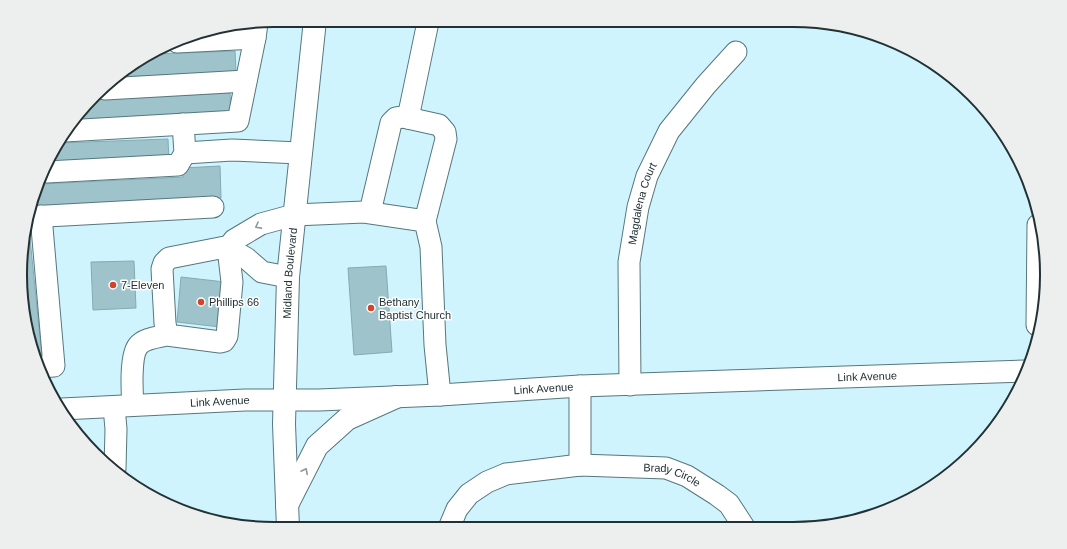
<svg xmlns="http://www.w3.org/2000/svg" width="1067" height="549" font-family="Helvetica,sans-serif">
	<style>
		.building { fill: #9fc3cb; stroke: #86aab2 }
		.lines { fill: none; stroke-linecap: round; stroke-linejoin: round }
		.minor-casing { stroke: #55777e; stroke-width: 23 }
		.major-casing { stroke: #55777e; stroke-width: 24 }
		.minor { stroke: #fff; stroke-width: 21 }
		.major { stroke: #fff; stroke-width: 22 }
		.oneway { stroke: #90989a }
		.poi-dot { fill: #d0452b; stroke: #fff; stroke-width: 1.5 }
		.labels { text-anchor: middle; stroke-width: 3; stroke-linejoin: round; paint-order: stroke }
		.street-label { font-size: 11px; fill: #223134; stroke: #fff }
		.poi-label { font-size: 11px; fill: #223134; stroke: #fff; text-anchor: start }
		.rim { fill: none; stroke: #223134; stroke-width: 2 }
	</style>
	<rect width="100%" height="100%" fill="#cff4fd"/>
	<g class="building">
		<polygon points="235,51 236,72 115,77 119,73 154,54"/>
		<polygon points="230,93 231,113 75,120 95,99"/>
		<polygon points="168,139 169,160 50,164 59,143"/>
		<polygon points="220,166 221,198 32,207 42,184 183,177 183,168"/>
		<polygon points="29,229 42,357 37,358 22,307 25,230"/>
		<polygon points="134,261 136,308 93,310 91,262"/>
		<polygon points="386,266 392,352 354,355 348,268"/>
		<polygon points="181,277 225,282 220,327 177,322"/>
	</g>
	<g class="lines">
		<defs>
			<g id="minor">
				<polyline points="177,42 255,38"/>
				<polyline points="105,89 246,81"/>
				<polyline points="408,118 428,22"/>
				<polyline points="65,131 238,121 255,38 257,23"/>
				<polyline points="185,153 232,150 300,153"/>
				<polyline points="47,172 178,165 185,153 183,124"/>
				<polyline points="370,212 391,123 396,118 403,117 439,125 445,132 446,139 425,221"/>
				<polyline points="28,217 213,207"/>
				<polyline points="288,277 262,272 246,258 228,248 234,240 261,224 294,215 364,212 425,221 431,247 435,345 440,395"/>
				<polyline points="1037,325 1038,225"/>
				<polyline points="40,367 54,366 41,216"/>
				<path id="s1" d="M630,385L629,262L638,207L647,176L669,131L706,85L736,52"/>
				<polyline points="580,386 580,465"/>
				<path d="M133,405C132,392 130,356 138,346C144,338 159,337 167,335L165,323L162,269L164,263L169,258L225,247L228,248L232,282L227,336L224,341L220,342L167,335"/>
				<polyline points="114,407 116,429 115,469"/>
				<path id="s2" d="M62,409L245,400H319L440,395L580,386L1025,371"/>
				<path id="s3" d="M449,528L457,509L469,494L487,482L506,474L580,465L666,468L687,476L717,495L729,504L744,527"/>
			</g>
			<g id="major">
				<polyline points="287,505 317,446 347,419 396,397"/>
				<path id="s4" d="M288,528L284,424L288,277L315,20"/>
			</g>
		</defs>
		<use href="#minor" class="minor-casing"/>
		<use href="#major" class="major-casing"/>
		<use href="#minor" class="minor"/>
		<use href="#major" class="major"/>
	</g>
	<defs><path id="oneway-chevron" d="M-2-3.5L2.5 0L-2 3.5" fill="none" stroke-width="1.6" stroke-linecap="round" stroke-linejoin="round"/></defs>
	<g class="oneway">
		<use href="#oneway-chevron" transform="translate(258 226) rotate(152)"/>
		<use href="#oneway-chevron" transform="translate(305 471) rotate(-63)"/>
	</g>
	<g class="poi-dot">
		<circle cx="113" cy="285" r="4"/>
		<circle cx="201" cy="302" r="4"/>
		<circle cx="371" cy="308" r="4"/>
	</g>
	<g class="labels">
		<g class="street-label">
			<text dy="4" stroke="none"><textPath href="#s1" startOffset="183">Magdalena Court</textPath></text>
			<text dy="4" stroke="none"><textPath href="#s4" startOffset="255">Midland Boulevard</textPath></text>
			<text dy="4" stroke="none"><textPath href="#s2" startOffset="806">Link Avenue</textPath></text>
			<text dy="4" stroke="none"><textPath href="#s2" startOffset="482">Link Avenue</textPath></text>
			<text dy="4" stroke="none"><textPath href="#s2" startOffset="158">Link Avenue</textPath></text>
			<text dy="4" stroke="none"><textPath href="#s3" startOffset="250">Brady Circle</textPath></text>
		</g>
		<g class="poi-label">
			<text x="121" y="289">7-Eleven</text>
			<text x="209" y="306">Phillips 66</text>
			<text x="379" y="306">Bethany<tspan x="379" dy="13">Baptist Church</tspan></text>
		</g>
	</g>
	<path d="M0 0H1067V549H0ZM274 27H793A247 247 0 0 1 1040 274V275A247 247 0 0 1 793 522H274A247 247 0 0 1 27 275V274A247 247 0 0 1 274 27Z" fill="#edefef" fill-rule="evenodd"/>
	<path class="rim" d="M274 27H793A247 247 0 0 1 1040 274V275A247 247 0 0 1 793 522H274A247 247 0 0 1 27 275V274A247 247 0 0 1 274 27Z"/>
</svg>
